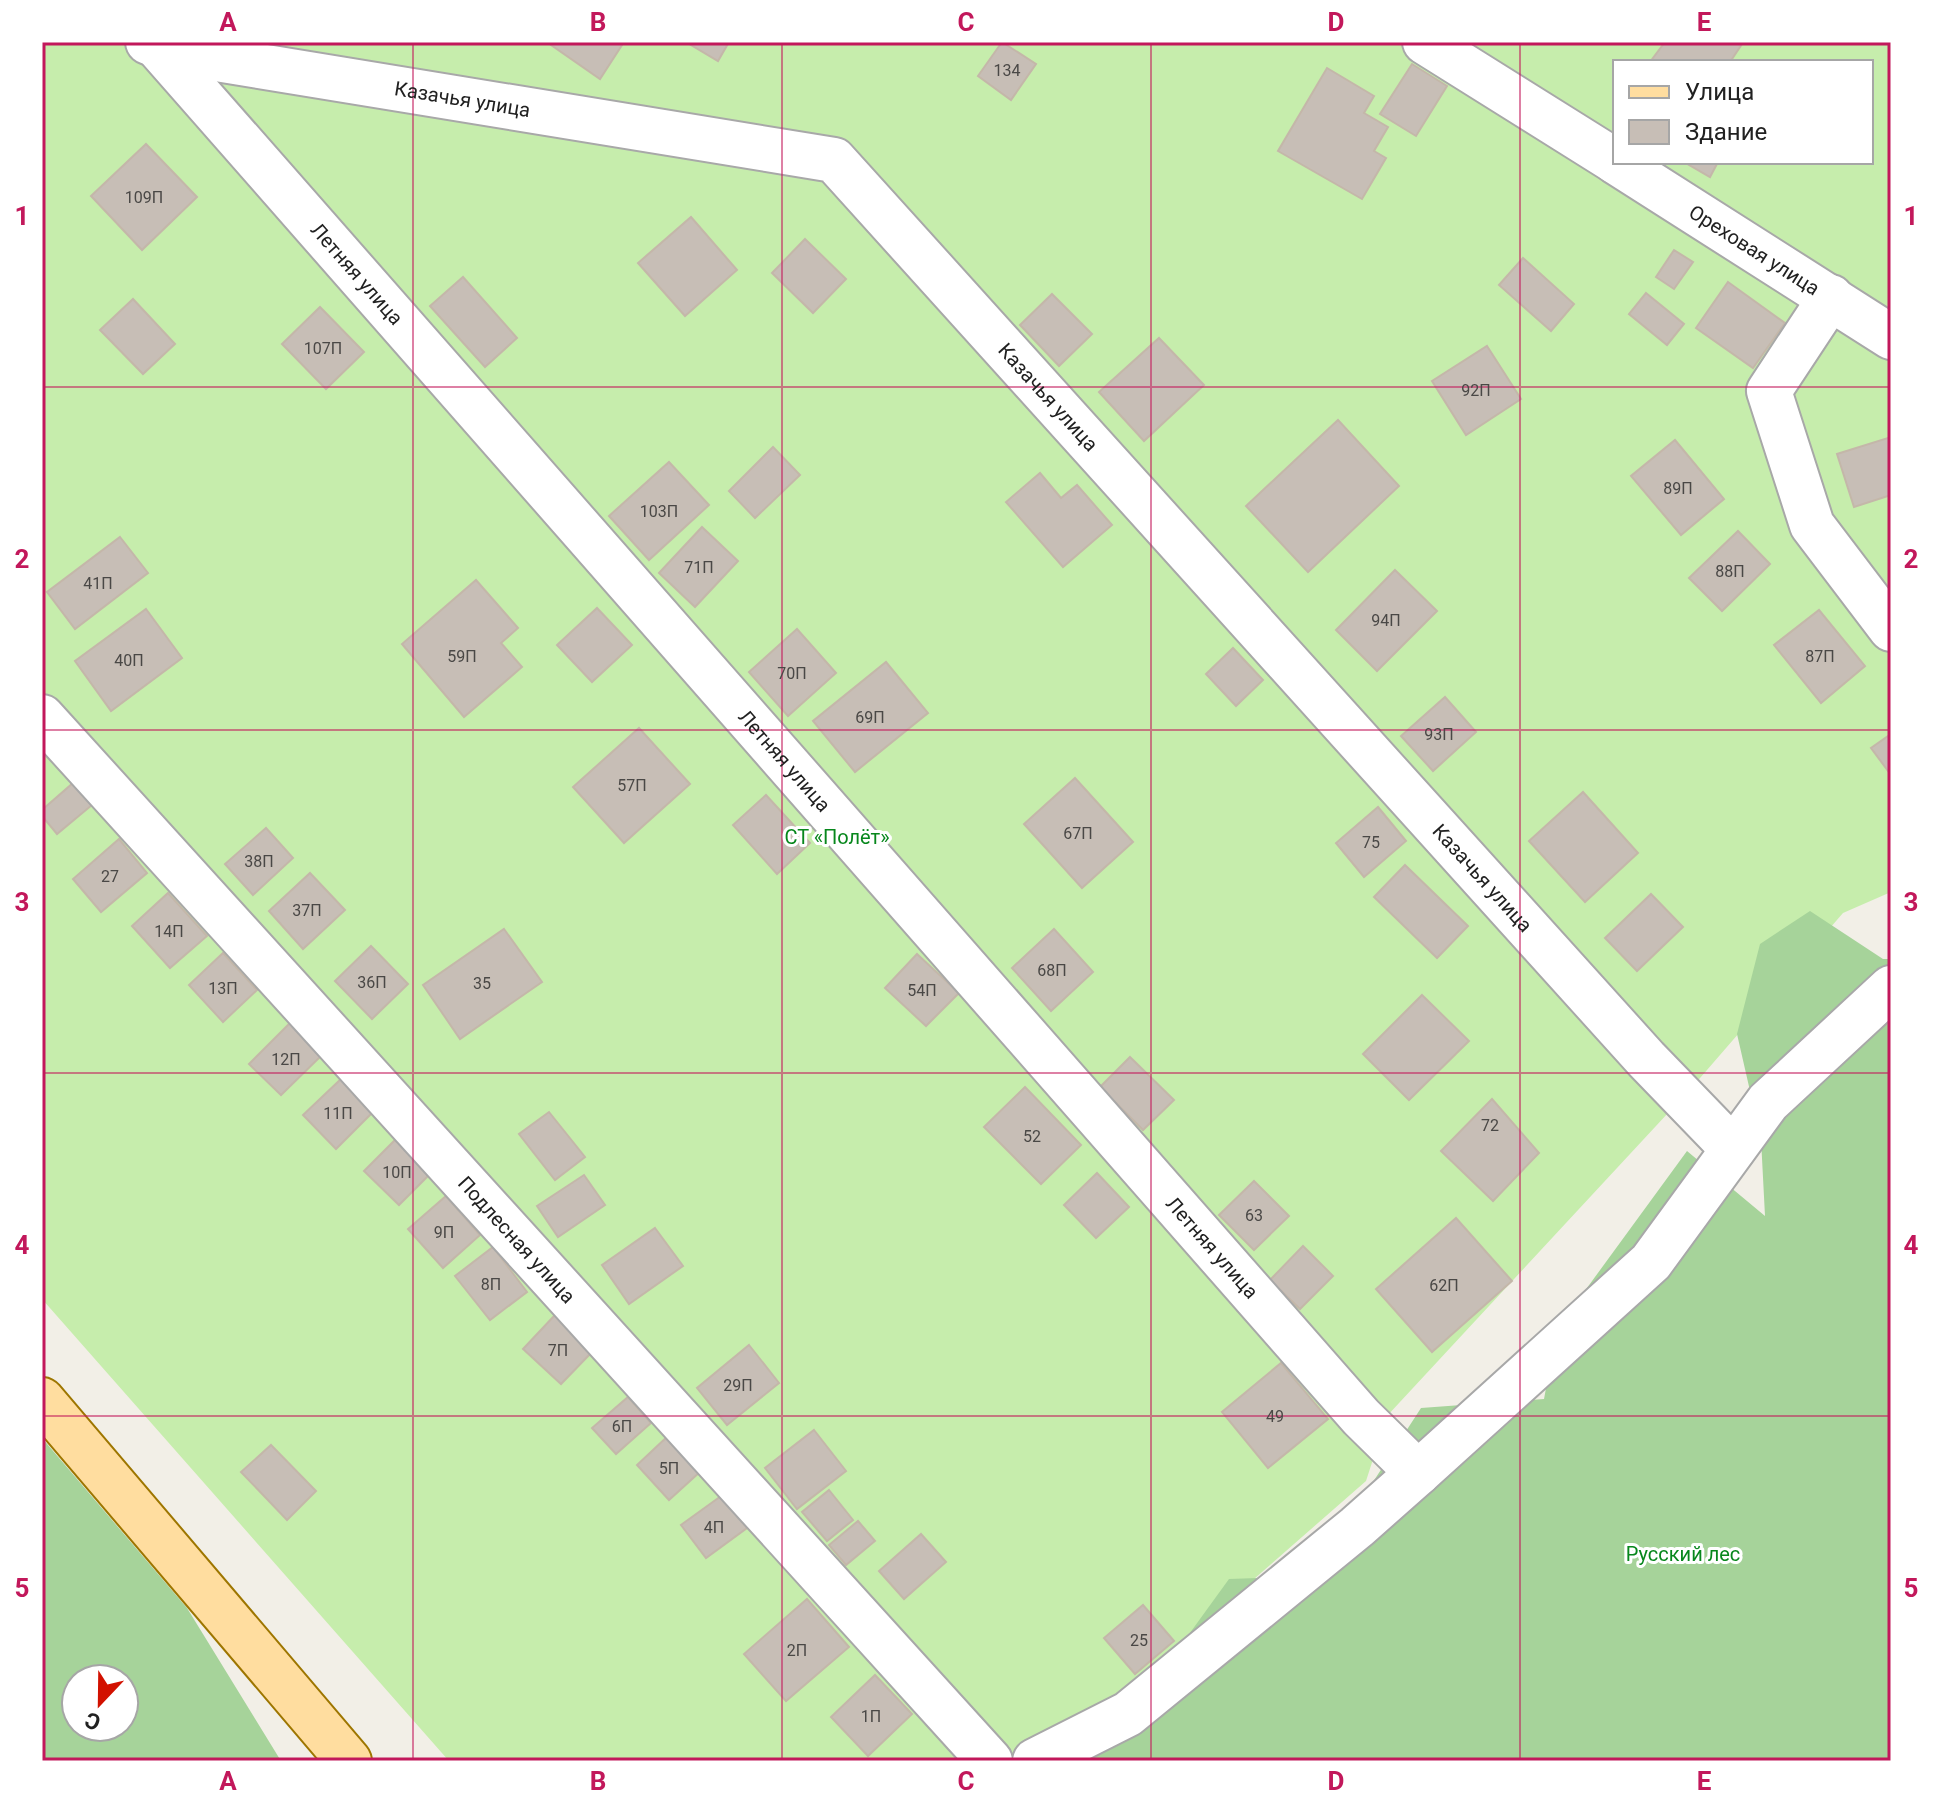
<svg xmlns="http://www.w3.org/2000/svg" width="1933" height="1803" font-family="Roboto,sans-serif">
	<style>
		.grass { fill: #c6edac; fill-rule: evenodd }
		.forest { fill: #a6d39a; fill-rule: evenodd }
		.building { fill: #c7beb6; stroke: #c4b7a9; stroke-width: 2 }
		.lines { fill: none; stroke-linecap: round; stroke-linejoin: round }
		.minor-casing { stroke: #a8a8a8; stroke-width: 48 }
		.major-casing { stroke: #9e7600; stroke-width: 48 }
		.minor { stroke: #fff; stroke-width: 44 }
		.major { stroke: #ffdd9f; stroke-width: 44 }
		.grid { fill: none; stroke: #c2185b; stroke-width: 2; stroke-opacity: 0.55 }
		.labels { text-anchor: middle; stroke-width: 6; stroke-linejoin: round; paint-order: stroke }
		.number-label { font-size: 16px; fill: #4a4846 }
		.street-label { font-size: 20px; fill: #212121; stroke: #fff }
		.park-label { font-size: 20px; fill: #07871c; stroke: #fff }
		.neatline { fill: none; stroke: #c2185b; stroke-width: 3 }
		.grid-label { font-size: 26px; text-anchor: middle; font-weight: bold; fill: #c2185b }
	</style>
	<rect width="100%" height="100%" fill="#f2efe7"/>
	<path class="grass" d="M42,42H1891V892L1843,913L1694,1085L1387,1416L1366,1481L1046,1761H449L42,1299ZM1615,62H1871V162H1615Z"/>
	<g class="forest">
		<polygon points="1810,911 1883,959 1891,959 1891,1761 944,1761 1064,1747 1171,1659 1229,1579 1312,1576 1421,1408 1544,1399 1557,1329 1687,1151 1765,1216 1761,1139 1737,1034 1760,944"/>
		<path d="M42,1438L187,1608L281,1761H42ZM76,1679H124V1727H76Z"/>
	</g>
	<g class="building">
		<polygon points="553,42 624,42 600,79 551,45"/>
		<polygon points="686,42 729,42 718,61"/>
		<polygon points="1002,42 1036,64 1011,100 978,76"/>
		<polygon points="1665,42 1739,42 1742,44 1730,62 1650,62"/>
		<polygon points="1412,64 1447,86 1416,136 1380,114"/>
		<polygon points="1327,68 1374,96 1364,113 1388,127 1374,151 1386,158 1362,199 1278,151"/>
		<polygon points="146,144 197,197 142,250 91,196"/>
		<polygon points="1684,162 1718,162 1710,177"/>
		<polygon points="691,217 737,270 685,316 638,263"/>
		<polygon points="805,239 846,279 813,313 772,273"/>
		<polygon points="1674,250 1693,262 1674,289 1656,277"/>
		<polygon points="1523,258 1574,304 1551,331 1499,285"/>
		<polygon points="463,277 517,338 485,367 430,306"/>
		<polygon points="1728,282 1785,323 1753,368 1696,328"/>
		<polygon points="1646,293 1684,324 1667,345 1629,314"/>
		<polygon points="1052,294 1092,334 1059,366 1020,325"/>
		<polygon points="133,299 175,344 143,374 100,330"/>
		<polygon points="320,307 364,352 326,389 282,344"/>
		<polygon points="1159,338 1204,385 1144,441 1099,392"/>
		<polygon points="1487,346 1521,399 1466,435 1432,381"/>
		<polygon points="1338,420 1399,486 1308,572 1246,506"/>
		<polygon points="1891,437 1891,495 1854,507 1837,454"/>
		<polygon points="1675,440 1724,499 1681,535 1631,476"/>
		<polygon points="773,447 800,475 755,518 729,491"/>
		<polygon points="669,462 709,505 649,560 609,516"/>
		<polygon points="1040,473 1061,498 1077,485 1112,525 1063,567 1006,502"/>
		<polygon points="702,527 738,561 695,607 659,573"/>
		<polygon points="1738,531 1770,564 1722,611 1689,578"/>
		<polygon points="120,537 148,573 75,629 47,592"/>
		<polygon points="1395,570 1437,611 1377,671 1336,630"/>
		<polygon points="476,580 518,628 501,643 522,667 464,717 402,644"/>
		<polygon points="597,608 632,645 592,682 557,645"/>
		<polygon points="146,609 182,658 111,711 75,661"/>
		<polygon points="1819,610 1865,666 1821,703 1774,645"/>
		<polygon points="797,629 836,673 788,716 749,672"/>
		<polygon points="1233,648 1263,680 1236,706 1206,674"/>
		<polygon points="886,662 928,713 855,772 813,721"/>
		<polygon points="1445,697 1476,732 1433,771 1401,736"/>
		<polygon points="639,728 690,784 624,843 573,787"/>
		<polygon points="1891,734 1891,775 1871,748"/>
		<polygon points="1075,778 1133,842 1082,888 1024,824"/>
		<polygon points="73,783 92,805 57,834 42,816 42,810"/>
		<polygon points="1583,792 1638,853 1585,902 1529,841"/>
		<polygon points="766,795 810,843 777,874 733,825"/>
		<polygon points="1378,807 1406,841 1364,877 1336,843"/>
		<polygon points="266,828 293,858 253,895 225,864"/>
		<polygon points="119,839 147,873 101,912 73,879"/>
		<polygon points="1405,865 1468,926 1437,958 1374,897"/>
		<polygon points="310,873 345,910 303,949 269,911"/>
		<polygon points="168,893 207,936 170,968 132,926"/>
		<polygon points="1651,894 1683,927 1637,971 1605,938"/>
		<polygon points="504,929 542,982 460,1039 423,985"/>
		<polygon points="1054,929 1093,972 1051,1011 1012,968"/>
		<polygon points="371,946 408,984 372,1019 335,981"/>
		<polygon points="223,953 257,990 223,1022 189,985"/>
		<polygon points="917,954 959,993 926,1026 885,988"/>
		<polygon points="1422,995 1469,1041 1409,1100 1363,1054"/>
		<polygon points="290,1023 322,1055 281,1095 249,1064"/>
		<polygon points="1130,1057 1174,1100 1143,1130 1100,1087"/>
		<polygon points="341,1079 373,1112 336,1149 303,1115"/>
		<polygon points="1025,1087 1081,1145 1041,1184 984,1127"/>
		<polygon points="1492,1099 1539,1153 1493,1201 1441,1151"/>
		<polygon points="549,1112 585,1157 555,1180 519,1134"/>
		<polygon points="395,1140 430,1174 399,1205 364,1171"/>
		<polygon points="1097,1173 1129,1207 1096,1238 1064,1205"/>
		<polygon points="584,1175 605,1205 558,1237 537,1206"/>
		<polygon points="1254,1181 1289,1216 1254,1250 1219,1215"/>
		<polygon points="446,1196 480,1235 443,1268 408,1229"/>
		<polygon points="1456,1218 1512,1281 1432,1352 1376,1289"/>
		<polygon points="655,1228 683,1266 629,1304 602,1265"/>
		<polygon points="1303,1246 1333,1276 1300,1309 1270,1280"/>
		<polygon points="493,1247 527,1292 490,1320 455,1276"/>
		<polygon points="555,1315 593,1351 561,1384 523,1349"/>
		<polygon points="749,1345 779,1383 727,1425 697,1388"/>
		<polygon points="1281,1363 1328,1419 1268,1468 1222,1412"/>
		<polygon points="628,1397 651,1423 616,1454 592,1428"/>
		<polygon points="814,1430 846,1471 797,1509 765,1468"/>
		<polygon points="668,1436 701,1471 669,1500 637,1465"/>
		<polygon points="271,1445 316,1491 287,1520 241,1472"/>
		<polygon points="829,1490 853,1520 827,1541 802,1512"/>
		<polygon points="721,1496 747,1528 706,1558 681,1525"/>
		<polygon points="858,1521 875,1541 846,1565 829,1545"/>
		<polygon points="921,1534 946,1562 904,1599 879,1571"/>
		<polygon points="807,1599 849,1647 786,1701 744,1654"/>
		<polygon points="1143,1605 1174,1641 1135,1674 1104,1638"/>
		<polygon points="875,1675 912,1714 868,1756 831,1717"/>
	</g>
	<g class="lines">
		<defs>
			<g id="minor">
				<path id="s1" d="M148,42L180,53L834,160L1646,1059L1733,1149"/>
				<polyline points="1425,42 1615,161"/>
				<path id="s2" d="M155,44L1361,1417L1418,1473"/>
				<path id="s3" d="M1616,162L1891,337"/>
				<polyline points="1831,297 1769,391 1812,525 1891,629"/>
				<path id="s4" d="M42,717L990,1761"/>
				<polyline points="1035,1761 1128,1714 1357,1527 1418,1473 1651,1262 1768,1102 1891,988"/>
			</g>
			<polyline id="major" points="42,1400 349,1761"/>
		</defs>
		<use href="#minor" class="minor-casing"/>
		<use href="#major" class="major-casing"/>
		<use href="#minor" class="minor"/>
		<use href="#major" class="major"/>
	</g>
	<path class="grid" d="M413,42V1761M782,42V1761M1151,42V1761M1520,42V1761M42,387H1891M42,730H1891M42,1073H1891M42,1416H1891"/>
	<g class="labels">
		<g class="number-label">
			<text x="1007" y="76">134</text>
			<text x="144" y="203">109П</text>
			<text x="323" y="354">107П</text>
			<text x="1476" y="396">92П</text>
			<text x="1678" y="494">89П</text>
			<text x="659" y="517">103П</text>
			<text x="699" y="573">71П</text>
			<text x="1730" y="577">88П</text>
			<text x="98" y="589">41П</text>
			<text x="1386" y="626">94П</text>
			<text x="462" y="662">59П</text>
			<text x="1820" y="662">87П</text>
			<text x="129" y="666">40П</text>
			<text x="792" y="679">70П</text>
			<text x="870" y="723">69П</text>
			<text x="1439" y="740">93П</text>
			<text x="632" y="791">57П</text>
			<text x="1078" y="839">67П</text>
			<text x="1371" y="848">75</text>
			<text x="259" y="867">38П</text>
			<text x="110" y="882">27</text>
			<text x="307" y="916">37П</text>
			<text x="169" y="937">14П</text>
			<text x="1052" y="976">68П</text>
			<text x="372" y="988">36П</text>
			<text x="482" y="989">35</text>
			<text x="223" y="994">13П</text>
			<text x="922" y="996">54П</text>
			<text x="286" y="1065">12П</text>
			<text x="338" y="1119">11П</text>
			<text x="1490" y="1131">72</text>
			<text x="1032" y="1142">52</text>
			<text x="397" y="1178">10П</text>
			<text x="1254" y="1221">63</text>
			<text x="444" y="1238">9П</text>
			<text x="491" y="1290">8П</text>
			<text x="1444" y="1291">62П</text>
			<text x="558" y="1356">7П</text>
			<text x="738" y="1391">29П</text>
			<text x="1275" y="1422">49</text>
			<text x="622" y="1432">6П</text>
			<text x="669" y="1474">5П</text>
			<text x="714" y="1533">4П</text>
			<text x="1139" y="1646">25</text>
			<text x="797" y="1656">2П</text>
			<text x="871" y="1722">1П</text>
		</g>
		<g class="street-label">
			<text dy="7" stroke="none"><textPath href="#s1" startOffset="320">Казачья улица</textPath></text>
			<text dy="7" stroke="none"><textPath href="#s3" startOffset="164">Ореховая улица</textPath></text>
			<text dy="7" stroke="none"><textPath href="#s2" startOffset="306">Летняя улица</textPath></text>
			<text dy="7" stroke="none"><textPath href="#s1" startOffset="1016">Казачья улица</textPath></text>
			<text dy="7" stroke="none"><textPath href="#s2" startOffset="954">Летняя улица</textPath></text>
			<text dy="7" stroke="none"><textPath href="#s1" startOffset="1664">Казачья улица</textPath></text>
			<text dy="7" stroke="none"><textPath href="#s4" startOffset="706">Подлесная улица</textPath></text>
			<text dy="7" stroke="none"><textPath href="#s2" startOffset="1602">Летняя улица</textPath></text>
		</g>
		<g class="park-label">
			<text x="837" y="844">СТ «Полёт»</text>
			<text x="1683" y="1561">Русский лес</text>
		</g>
	</g>
	<rect width="1933" height="1803" fill="none" stroke="#ffffff" stroke-width="88"/>
	<rect x="1613" y="60" width="260" height="104" fill="#ffffff" stroke="#a6a6a6" stroke-width="2"/>
	<rect x="1629" y="86" width="40" height="12" fill="#ffdd9f" stroke="#a6a6a6" stroke-width="2"/>
	<text x="1685" y="100" font-size="24" fill="#212121">Улица</text>
	<rect x="1629" y="120" width="40" height="24" fill="#c7beb6" stroke="#a6a6a6" stroke-width="2"/>
	<text x="1685" y="140" font-size="24" fill="#212121">Здание</text>
	<g transform="translate(100 1703) rotate(202)"><circle r="38" fill="#ffffff" stroke="#a6a6a6" stroke-width="2"/>
	<path d="M0-6L14 30L0 20L-14 30Z" fill="#d21100"/>
	<text y="-12" font-size="22" font-weight="bold" text-anchor="middle" fill="#212121">С</text>
	</g>
	<rect x="44" y="44" width="1845" height="1715" class="neatline"/>
	<g class="grid-label">
		<text x="228" y="31">A</text>
		<text x="598" y="31">B</text>
		<text x="966" y="31">C</text>
		<text x="1336" y="31">D</text>
		<text x="1704" y="31">E</text>
		<text x="22" y="225">1</text>
		<text x="1911" y="225">1</text>
		<text x="22" y="568">2</text>
		<text x="1911" y="568">2</text>
		<text x="22" y="911">3</text>
		<text x="1911" y="911">3</text>
		<text x="22" y="1254">4</text>
		<text x="1911" y="1254">4</text>
		<text x="22" y="1597">5</text>
		<text x="1911" y="1597">5</text>
		<text x="228" y="1790">A</text>
		<text x="598" y="1790">B</text>
		<text x="966" y="1790">C</text>
		<text x="1336" y="1790">D</text>
		<text x="1704" y="1790">E</text>
	</g>
</svg>
